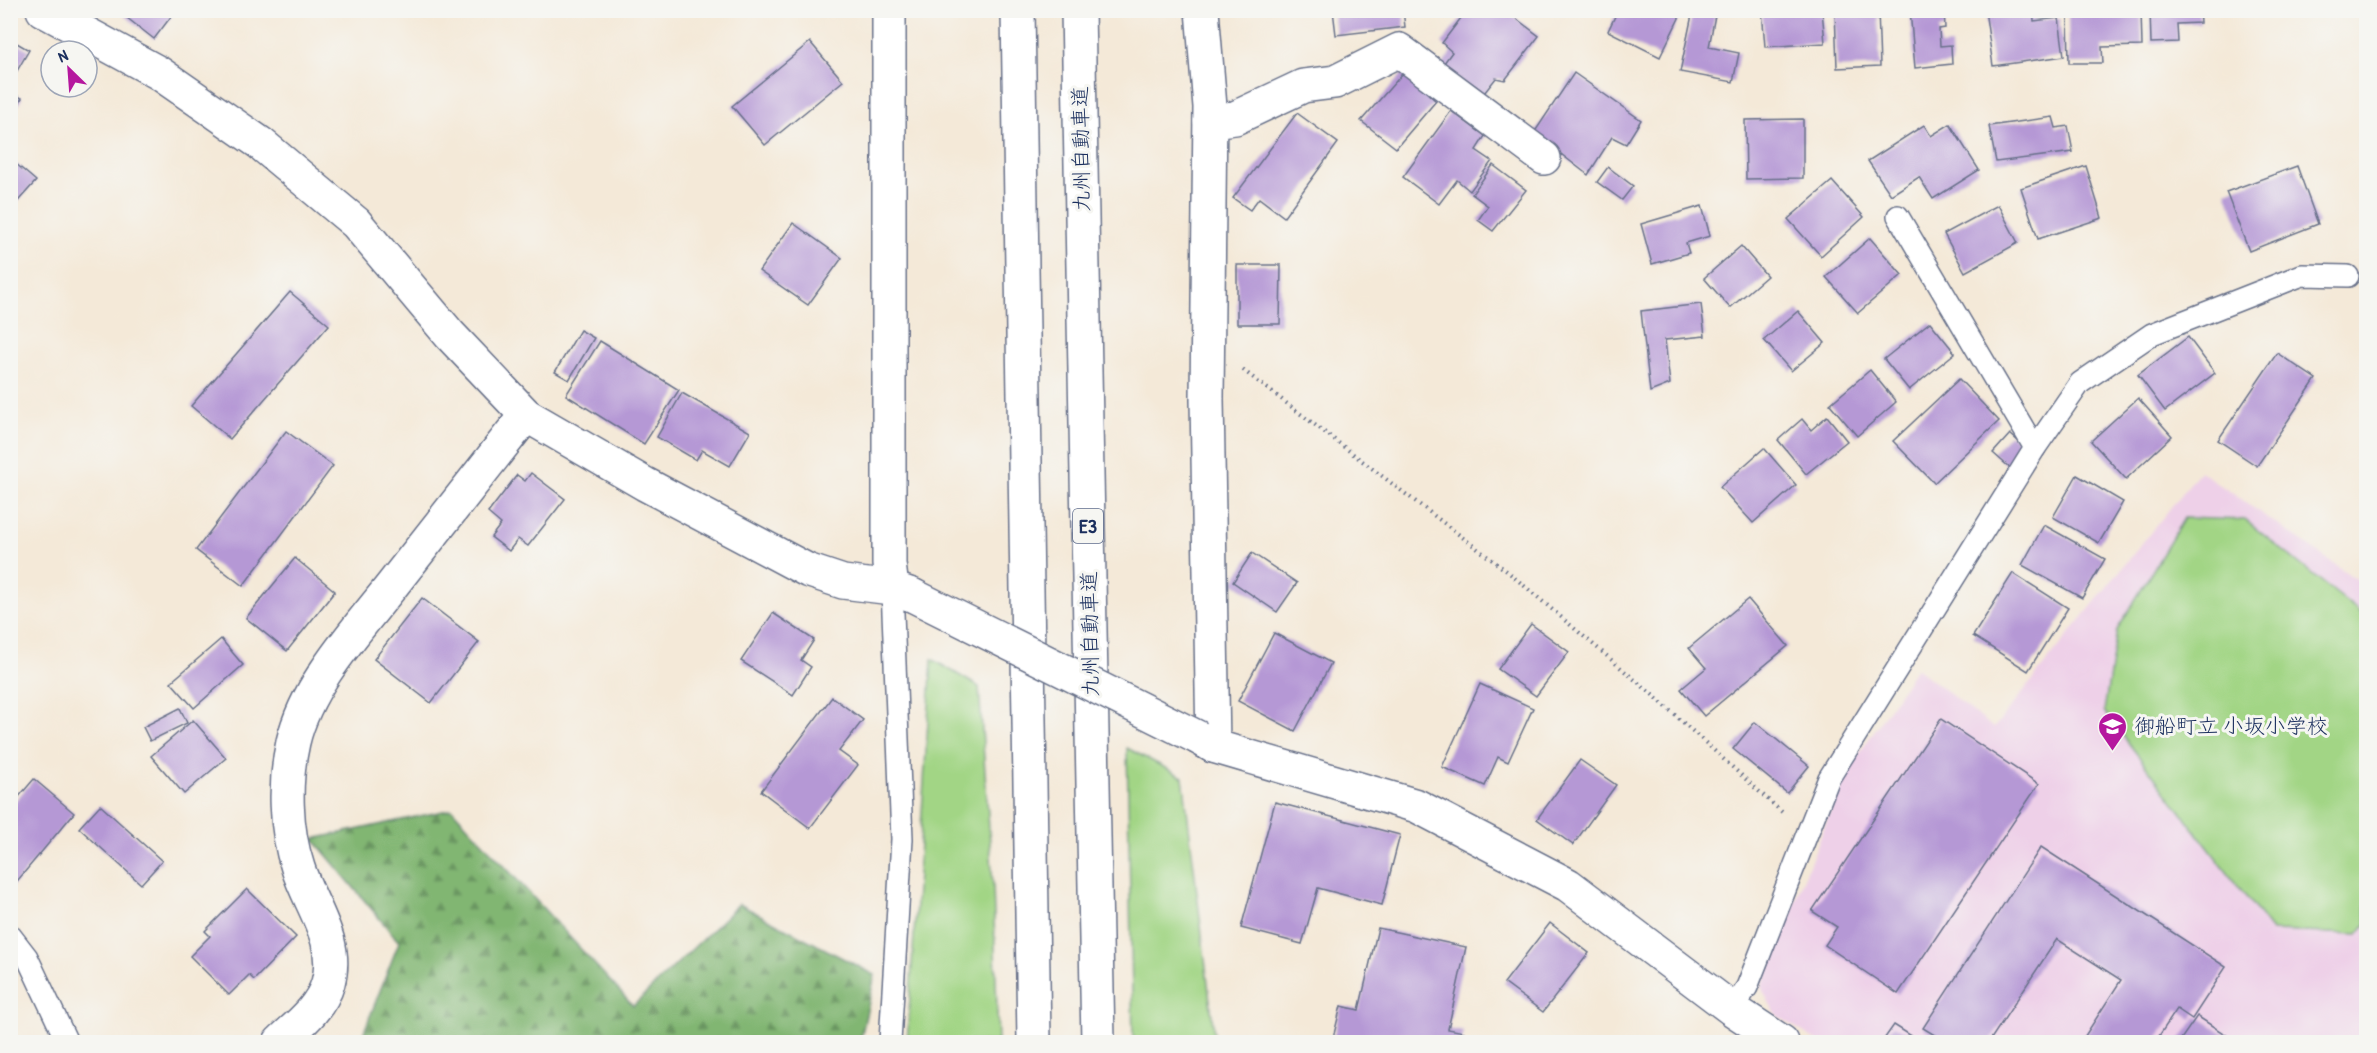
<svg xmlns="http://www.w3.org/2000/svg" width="2377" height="1053" font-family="'Patrick Hand','Klee One',sans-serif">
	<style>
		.built { fill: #eed0e8 }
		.green { fill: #a2d585; stroke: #5e8272; stroke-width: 1.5 }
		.forest { fill: url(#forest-firs); stroke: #4e7268; stroke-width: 1.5 }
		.building { fill: #b598d5 }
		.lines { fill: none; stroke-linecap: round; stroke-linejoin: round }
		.lane-casing { stroke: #677089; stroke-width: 24 }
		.street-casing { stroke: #677089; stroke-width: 36 }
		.secondary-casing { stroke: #677089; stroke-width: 36 }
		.highway-casing { stroke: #677089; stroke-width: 36 }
		.path { stroke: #677089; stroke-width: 4; stroke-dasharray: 1.5 4.5; stroke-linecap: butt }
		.lane { stroke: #fff; stroke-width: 21 }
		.street { stroke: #fff; stroke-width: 33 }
		.secondary { stroke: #fff; stroke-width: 33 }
		.highway { stroke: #fff; stroke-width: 33 }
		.secondary-bridge-casing { stroke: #677089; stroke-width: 36; stroke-linecap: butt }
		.secondary-bridge { stroke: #fff; stroke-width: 33 }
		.labels { text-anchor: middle; stroke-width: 6; stroke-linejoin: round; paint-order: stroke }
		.shield { fill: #f6f6f2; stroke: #5d6b8a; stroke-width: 1.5 }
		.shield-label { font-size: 20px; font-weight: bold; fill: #1b2f5e }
		.street-label { font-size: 21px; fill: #1b2f5e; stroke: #f6f6f2 }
		.poi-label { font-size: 21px; fill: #1b2f5e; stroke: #f6f6f2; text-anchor: start }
	</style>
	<defs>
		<pattern id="forest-firs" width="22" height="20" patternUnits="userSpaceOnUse" patternTransform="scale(1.5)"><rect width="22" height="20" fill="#81b672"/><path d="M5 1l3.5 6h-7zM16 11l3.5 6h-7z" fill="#699461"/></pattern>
	</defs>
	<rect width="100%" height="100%" fill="#f6f6f2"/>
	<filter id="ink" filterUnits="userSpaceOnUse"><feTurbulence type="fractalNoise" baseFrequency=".0167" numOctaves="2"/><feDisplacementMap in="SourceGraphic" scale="12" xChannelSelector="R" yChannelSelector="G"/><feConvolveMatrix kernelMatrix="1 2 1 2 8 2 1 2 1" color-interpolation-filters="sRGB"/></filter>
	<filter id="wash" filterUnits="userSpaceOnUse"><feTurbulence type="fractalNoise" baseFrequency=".008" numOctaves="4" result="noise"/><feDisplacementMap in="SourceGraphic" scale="24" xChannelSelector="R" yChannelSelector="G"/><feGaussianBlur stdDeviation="1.35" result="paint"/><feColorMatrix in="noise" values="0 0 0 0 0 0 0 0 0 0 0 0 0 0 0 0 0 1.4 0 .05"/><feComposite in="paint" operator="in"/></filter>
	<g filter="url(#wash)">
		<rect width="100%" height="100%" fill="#f4e9d8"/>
		<polygon class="built" points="2200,471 2366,586 2366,1042 1819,1042 1776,1015 1761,987 1845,775 1916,668 1994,728"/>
		<g class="green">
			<polygon points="2184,518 2245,520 2366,617 2366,924 2358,934 2272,931 2104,711 2117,630"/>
			<polygon points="932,659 979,687 993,885 998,1042 907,1042"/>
			<polygon points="1127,748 1183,777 1215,1042 1133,1042"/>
		</g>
		<polygon class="forest" points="452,809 633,1006 739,904 875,975 860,1042 360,1042 399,942 313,839"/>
		<g id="blocks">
			<g class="building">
				<polygon points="117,10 176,10 154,39"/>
				<polygon points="1333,10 1403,10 1405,27 1336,35"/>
				<polygon points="1467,10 1505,10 1539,36 1505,80 1496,78 1481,97 1441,67 1452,52 1442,43"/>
				<polygon points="1618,10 1683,10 1660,57 1608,31"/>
				<polygon points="1693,10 1716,10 1709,47 1739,53 1733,82 1680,72"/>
				<polygon points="1762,10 1822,10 1825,43 1765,47"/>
				<polygon points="1835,10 1878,10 1880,66 1837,68"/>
				<polygon points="1910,10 1944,10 1945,28 1939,29 1940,46 1951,45 1952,64 1915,68"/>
				<polygon points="1985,10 2033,10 2034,21 2059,18 2064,56 1993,66"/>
				<polygon points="2101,10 2141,10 2142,46 2102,47 2103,63 2069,63 2068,14 2101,13"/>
				<polygon points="2150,10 2199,10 2200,23 2177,24 2178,42 2151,43"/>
				<polygon points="10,39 29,50 10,83"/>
				<polygon points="810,42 843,81 765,145 732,106"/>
				<polygon points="1404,72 1436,101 1396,148 1361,121"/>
				<polygon points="1574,73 1641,120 1626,144 1612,137 1588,175 1534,133"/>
				<polygon points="10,92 22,98 10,118"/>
				<polygon points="1451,111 1485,136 1476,150 1492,161 1470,191 1457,180 1439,204 1403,177"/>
				<polygon points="1297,113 1338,143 1284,217 1259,198 1250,210 1233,198"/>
				<polygon points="2053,117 2056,128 2068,126 2073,152 1996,162 1989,126"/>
				<polygon points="1803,119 1803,178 1746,179 1745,120"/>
				<polygon points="1950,124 1979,170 1933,199 1919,177 1891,195 1868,161 1924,125 1931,136"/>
				<polygon points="15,163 36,181 10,210 10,168"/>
				<polygon points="1493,165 1526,190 1493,231 1478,220 1488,206 1472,194"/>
				<polygon points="2086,166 2102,218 2038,239 2021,188"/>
				<polygon points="2297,166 2318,224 2249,251 2226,192"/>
				<polygon points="1608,167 1633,186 1622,200 1597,182"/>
				<polygon points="1832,181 1864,217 1821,256 1788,219"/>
				<polygon points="1998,205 2018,243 1965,272 1944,234"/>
				<polygon points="1702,206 1710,236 1686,243 1689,253 1652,264 1641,224"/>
				<polygon points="793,223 842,258 808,305 759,271"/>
				<polygon points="1870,238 1902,275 1858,313 1826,277"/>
				<polygon points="1741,246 1767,276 1730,308 1704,278"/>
				<polygon points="1237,265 1281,265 1280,324 1237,324"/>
				<polygon points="290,292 329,325 230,439 191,406"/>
				<polygon points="1701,304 1705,336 1665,340 1670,384 1650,392 1641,311"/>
				<polygon points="1798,311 1825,343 1791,371 1764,340"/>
				<polygon points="1930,322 1955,353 1909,390 1884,359"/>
				<polygon points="580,330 594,338 569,380 555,372"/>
				<polygon points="2188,337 2215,373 2165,411 2138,375"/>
				<polygon points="600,341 679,390 644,444 566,395"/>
				<polygon points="2277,353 2316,379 2257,466 2218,440"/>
				<polygon points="1870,370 1896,402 1857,436 1830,404"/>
				<polygon points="1959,379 1999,421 1934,483 1893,441"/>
				<polygon points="682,393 750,432 730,466 702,450 696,460 657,437"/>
				<polygon points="2138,398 2172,436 2126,479 2091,441"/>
				<polygon points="1827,416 1847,441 1806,474 1778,440 1802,419 1811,430"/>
				<polygon points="286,431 333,466 243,586 196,550"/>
				<polygon points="2010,434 2027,449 2010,468 1993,453"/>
				<polygon points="1764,448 1796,485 1753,523 1720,487"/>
				<polygon points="531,473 565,499 528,546 518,539 509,551 491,537 501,524 488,513 517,475 525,481"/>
				<polygon points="2077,475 2123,502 2099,543 2053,517"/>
				<polygon points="2044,525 2105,559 2082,598 2022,565"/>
				<polygon points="1252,553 1297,583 1277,612 1233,582"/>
				<polygon points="295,558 335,591 287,651 246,618"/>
				<polygon points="2013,573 2068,608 2028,671 1973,636"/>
				<polygon points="422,598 479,642 431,703 374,659"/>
				<polygon points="1748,599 1788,646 1704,716 1681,689 1706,668 1689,648"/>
				<polygon points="773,613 814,640 801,660 811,667 793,695 741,661"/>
				<polygon points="1531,624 1569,652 1536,696 1498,669"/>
				<polygon points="1274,633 1331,663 1295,731 1238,701"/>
				<polygon points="221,639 243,665 194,708 171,682"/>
				<polygon points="1480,684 1533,708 1508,762 1498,757 1485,786 1442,767"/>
				<polygon points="832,697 863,720 839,751 858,765 810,828 761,791"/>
				<polygon points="180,708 187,723 150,741 143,727"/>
				<polygon points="1941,719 2039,784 1898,994 1825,945 1837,927 1812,911"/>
				<polygon points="193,720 226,758 184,794 151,756"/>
				<polygon points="1755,722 1809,766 1787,793 1733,749"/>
				<polygon points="1580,760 1616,785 1573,845 1537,819"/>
				<polygon points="34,779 74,813 13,886 10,883 10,807"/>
				<polygon points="1275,802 1400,835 1382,905 1318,888 1302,944 1241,928"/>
				<polygon points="100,805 162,861 141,884 79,828"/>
				<polygon points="2041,847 2226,967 2192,1019 2177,1009 2155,1042 2081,1042 2121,980 2057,939 1989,1042 1946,1042 1923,1028"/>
				<polygon points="247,889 296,937 254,980 249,975 229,995 190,956 210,936 205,931"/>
				<polygon points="1550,923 1589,953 1543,1012 1504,983"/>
				<polygon points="1378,928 1466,947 1448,1029 1464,1032 1461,1042 1332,1042 1341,1006 1359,1010"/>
				<polygon points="2197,1016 2237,1042 2179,1042"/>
				<polygon points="1894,1025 1921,1042 1882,1042"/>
			</g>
		</g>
	</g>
	<g filter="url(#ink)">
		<use href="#blocks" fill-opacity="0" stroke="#677089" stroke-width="1.5"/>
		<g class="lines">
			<defs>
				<g id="lane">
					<polyline points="1898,216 2035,448"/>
					<polyline points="10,935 27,957 67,1042"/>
					<polyline points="1732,1009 1747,987 1829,778 2035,448 2080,383 2152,334 2302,275 2348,276"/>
					<polyline points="890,1042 902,839 892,588"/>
				</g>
				<g id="street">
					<polyline points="889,10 889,564 892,588"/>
					<polyline points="1202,10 1210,107 1207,399 1213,746"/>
					<polyline points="1210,121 1235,118 1303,86 1335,82 1399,50 1544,158"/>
				</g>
				<g id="secondary">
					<polyline points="43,10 159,73 260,143 356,223 450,335 526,415 645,484 807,570 843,582 892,588 912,595"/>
					<polyline points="1199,738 1213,746 1417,806 1568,885 1732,1009 1782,1042"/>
					<path d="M280,1042C297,1026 321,1008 328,983C340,941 310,906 298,868C285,829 284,782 293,742C307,682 360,627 397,579C440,524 483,470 526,415"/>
				</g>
				<g id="highway">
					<polyline points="1018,10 1034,1042"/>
					<polyline points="1078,10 1098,1042"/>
				</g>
			</defs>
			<use href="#lane" class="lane-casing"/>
			<use href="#street" class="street-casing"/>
			<use href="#secondary" class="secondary-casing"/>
			<use href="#highway" class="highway-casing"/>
			<polyline class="path" points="1243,370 1508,572 1654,696 1784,814"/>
			<use href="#lane" class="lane"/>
			<use href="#street" class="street"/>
			<use href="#secondary" class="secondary"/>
			<use href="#highway" class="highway"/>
			<defs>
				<polyline id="secondary-bridge" points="912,595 1199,738"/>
			</defs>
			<use href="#secondary-bridge" class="secondary-bridge-casing"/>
			<use href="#secondary-bridge" class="secondary-bridge"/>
		</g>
	</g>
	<defs>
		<symbol id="school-pin" viewBox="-11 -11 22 30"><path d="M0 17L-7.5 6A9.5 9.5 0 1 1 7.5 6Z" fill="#b5179e" stroke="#f6f6f2"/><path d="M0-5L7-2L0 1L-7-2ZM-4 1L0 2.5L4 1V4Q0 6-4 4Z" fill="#fff"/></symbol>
	</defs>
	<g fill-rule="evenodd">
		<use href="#school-pin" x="2096" y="710" width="33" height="45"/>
	</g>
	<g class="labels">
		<rect class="shield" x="1073" y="509" width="30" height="34" rx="4.5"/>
		<g class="shield-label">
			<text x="1088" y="533">E3</text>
		</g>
		<g class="street-label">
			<text transform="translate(1081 149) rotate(-91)" y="7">九州自動車道</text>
			<text transform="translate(1090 634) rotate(-91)" y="7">九州自動車道</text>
		</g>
		<g class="poi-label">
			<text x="2134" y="733">御船町立 小坂小学校</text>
		</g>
	</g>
	<rect width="2377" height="1053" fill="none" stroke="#f6f6f2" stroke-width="36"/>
	<g transform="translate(69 69) rotate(335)"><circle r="28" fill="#f6f6f2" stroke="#9ea6b7" stroke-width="1.5"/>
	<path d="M0-4.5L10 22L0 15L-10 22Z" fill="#b5179e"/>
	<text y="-9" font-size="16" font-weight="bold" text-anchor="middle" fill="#1b2f5e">N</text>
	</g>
</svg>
